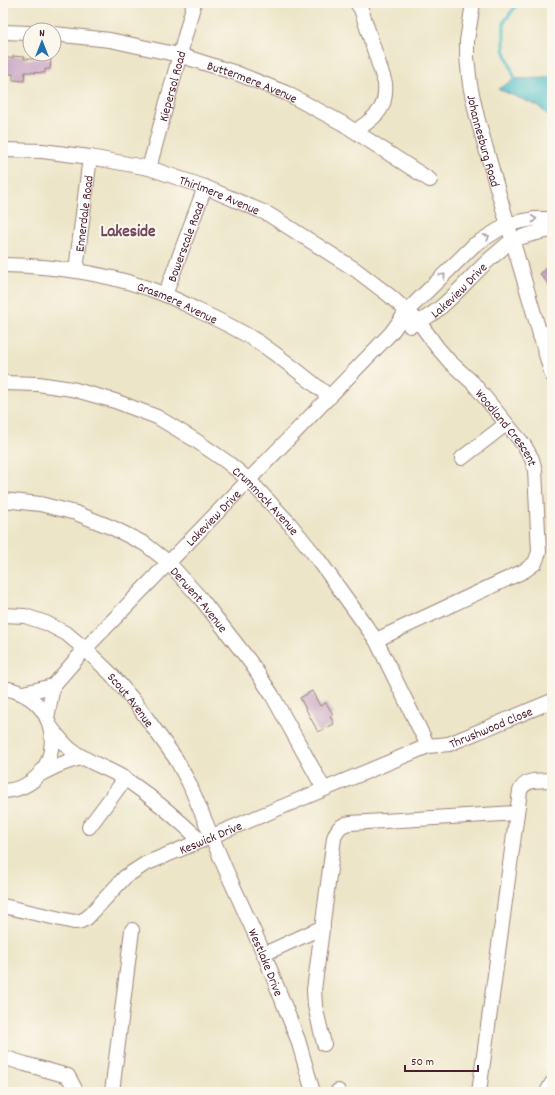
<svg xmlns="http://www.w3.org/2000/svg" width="555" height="1095" font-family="Dekko,sans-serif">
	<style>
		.water { fill: #52bfc9; stroke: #4e6f7a }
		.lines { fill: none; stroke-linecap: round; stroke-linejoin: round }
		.stream { stroke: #52bfc9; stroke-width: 3 }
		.building { fill: #bf98bc }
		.minor-casing { stroke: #9b8279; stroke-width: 16 }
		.minor { stroke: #fff; stroke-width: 14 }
		.oneway { stroke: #ae9aa0 }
		.labels { text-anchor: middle; stroke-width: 4; stroke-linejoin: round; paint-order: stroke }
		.street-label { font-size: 13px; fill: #4a1f2b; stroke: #fbf7ec }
		.district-label { font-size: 17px; font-weight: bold; fill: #73495e; stroke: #fbf7ec }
	</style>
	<rect width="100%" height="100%" fill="#fbf7ec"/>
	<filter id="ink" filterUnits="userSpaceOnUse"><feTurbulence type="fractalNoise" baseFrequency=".025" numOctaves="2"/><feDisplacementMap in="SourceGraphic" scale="8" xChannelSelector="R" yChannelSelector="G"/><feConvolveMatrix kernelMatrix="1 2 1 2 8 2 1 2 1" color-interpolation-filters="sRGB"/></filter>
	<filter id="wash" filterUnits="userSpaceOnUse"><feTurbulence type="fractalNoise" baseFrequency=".012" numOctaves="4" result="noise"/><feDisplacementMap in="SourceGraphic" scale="16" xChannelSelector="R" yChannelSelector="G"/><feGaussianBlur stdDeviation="0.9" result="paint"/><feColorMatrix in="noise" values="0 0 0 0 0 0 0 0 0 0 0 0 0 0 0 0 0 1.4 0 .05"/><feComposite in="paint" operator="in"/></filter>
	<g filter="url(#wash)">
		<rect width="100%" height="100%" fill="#ece5c7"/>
		<polygon class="water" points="552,75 552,119 538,106 498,89 515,79 545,78"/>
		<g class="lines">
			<polyline class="stream" points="515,79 504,49 504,22 518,3"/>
		</g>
		<g id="blocks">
			<g class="building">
				<polygon points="13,56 25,57 24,59 51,59 50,69 45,69 45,73 25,72 24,81 13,80 13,74 3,74 4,58 13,58"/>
				<polygon points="552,264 552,288 540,274"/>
				<polygon points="312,691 320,706 326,703 333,714 330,716 334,724 318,732 300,698"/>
			</g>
		</g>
	</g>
	<g filter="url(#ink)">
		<use href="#blocks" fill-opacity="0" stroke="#9b8279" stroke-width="1"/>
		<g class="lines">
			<defs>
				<g id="minor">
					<path id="s1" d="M473,3L467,41V57L470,85L477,117L500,198L552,375"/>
					<polyline points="3,32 30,33"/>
					<path id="s2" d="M54,34L110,40L179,55L236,73L286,93L342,123L430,180"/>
					<path d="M356,131C376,116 387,110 385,83L361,9L357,3"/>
					<path id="s3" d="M3,150L42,151L90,157L149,168L205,187L268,214L356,270L390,296L419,322L437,347L450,362L473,383L524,445L532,459L535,470L539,552L535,563L524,571L376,640"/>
					<path id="s4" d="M149,168L194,3"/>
					<path id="s5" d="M3,265C58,266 114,274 166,295C177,300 188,305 199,311C219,320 241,331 260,343C284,360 307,378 330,397"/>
					<path id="s6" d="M76,270L90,157"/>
					<path id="s7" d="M165,295L205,187"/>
					<path id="s8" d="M410,326C446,312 468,276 497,253C502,249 507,243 514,240C526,235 539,232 552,230"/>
					<polyline points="540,336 552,331"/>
					<path id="s9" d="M3,383L38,384L72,389L115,401L157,417L195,440L227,462L249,480L289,523L318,559L376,640L428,746"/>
					<polyline points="462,458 506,424"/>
					<path id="s10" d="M3,500L40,504L76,513L113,528L145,544L168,562L202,600L251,663L272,695L324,789"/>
					<path id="s11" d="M3,615L25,616L46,623L67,634L85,649L111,674L135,702L176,759L189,783L225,868L264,954L298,1040L313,1092"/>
					<path d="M3,688C71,698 65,788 3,791"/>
					<polyline points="23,693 53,686"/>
					<path id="s12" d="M47,718L53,686L85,649L391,333L407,311L474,245L508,224L534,219H552"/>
					<path d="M50,726C56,734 62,742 70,749C87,763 109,768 127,780C153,798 178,819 201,841"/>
					<path d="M39,775C54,767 68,760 84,758"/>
					<polyline points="89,827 125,779"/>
					<path id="s13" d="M3,906L74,922L81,921L87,918L125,877L145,864L428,746L449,744L552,701"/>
					<polyline points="264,954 323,927"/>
					<path d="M324,1044L315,1006L314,990L334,838C337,829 340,825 350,823L517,813"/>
					<polyline points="3,1057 25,1064 68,1076 75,1089 74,1092"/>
					<polyline points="338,1091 338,1092"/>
					<polyline points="112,1092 132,930"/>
					<path d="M479,1092L520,791C525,778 540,781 552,780"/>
					<polyline points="547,1092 552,1083"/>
				</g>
			</defs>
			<use href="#minor" class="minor-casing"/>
			<use href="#minor" class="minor"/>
		</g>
		<defs><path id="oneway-chevron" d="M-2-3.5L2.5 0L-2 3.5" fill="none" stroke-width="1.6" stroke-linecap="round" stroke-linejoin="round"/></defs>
		<g class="oneway">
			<use href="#oneway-chevron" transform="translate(534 219) rotate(-6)"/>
			<use href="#oneway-chevron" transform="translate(487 237) rotate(-32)"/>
			<use href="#oneway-chevron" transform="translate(443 276) rotate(-45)"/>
		</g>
	</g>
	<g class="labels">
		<g class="street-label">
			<text dy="5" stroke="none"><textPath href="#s2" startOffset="205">Buttermere Avenue</textPath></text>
			<text dy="5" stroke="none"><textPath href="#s4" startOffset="85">Kiepersol Road</textPath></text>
			<text dy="5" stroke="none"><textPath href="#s1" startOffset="140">Johannesburg Road</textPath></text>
			<text dy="5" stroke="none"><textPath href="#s3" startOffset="223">Thirlmere Avenue</textPath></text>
			<text dy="5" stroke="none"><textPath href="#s6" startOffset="57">Ennerdale Road</textPath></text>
			<text dy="5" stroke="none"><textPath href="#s7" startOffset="57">Bowerscale Road</textPath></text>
			<text dy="5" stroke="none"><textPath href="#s8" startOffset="61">Lakeview Drive</textPath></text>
			<text dy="5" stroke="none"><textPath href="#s5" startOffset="180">Grasmere Avenue</textPath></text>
			<text dy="5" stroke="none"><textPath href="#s3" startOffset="599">Woodland Crescent</textPath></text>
			<text dy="5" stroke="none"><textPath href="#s9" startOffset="297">Crummock Avenue</textPath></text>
			<text dy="5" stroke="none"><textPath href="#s12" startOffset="265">Lakeview Drive</textPath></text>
			<text dy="5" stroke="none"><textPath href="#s10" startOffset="228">Derwent Avenue</textPath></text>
			<text dy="5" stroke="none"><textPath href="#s11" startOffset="160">Scout Avenue</textPath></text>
			<text dy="5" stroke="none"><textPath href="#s13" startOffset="539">Thrushwood Close</textPath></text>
			<text dy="5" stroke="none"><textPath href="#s13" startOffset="237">Keswick Drive</textPath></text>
			<text dy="5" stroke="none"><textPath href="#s11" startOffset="457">Westlake Drive</textPath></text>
		</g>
		<g class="district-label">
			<text x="128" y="236">Lakeside</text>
		</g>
	</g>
	<rect width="555" height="1095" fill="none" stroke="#fbf7ec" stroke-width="16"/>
	<g transform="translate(42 42)"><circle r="19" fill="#fbf7ec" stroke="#b4a19f"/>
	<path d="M0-3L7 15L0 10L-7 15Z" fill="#1f6fb2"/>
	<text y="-6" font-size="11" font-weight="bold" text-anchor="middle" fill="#4a1f2b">N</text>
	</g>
	<path d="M405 1065v6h73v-6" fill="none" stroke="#4a1f2b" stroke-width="2"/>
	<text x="411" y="1065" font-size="12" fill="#4a1f2b" stroke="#fbf7ec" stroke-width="3" paint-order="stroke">50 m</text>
</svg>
